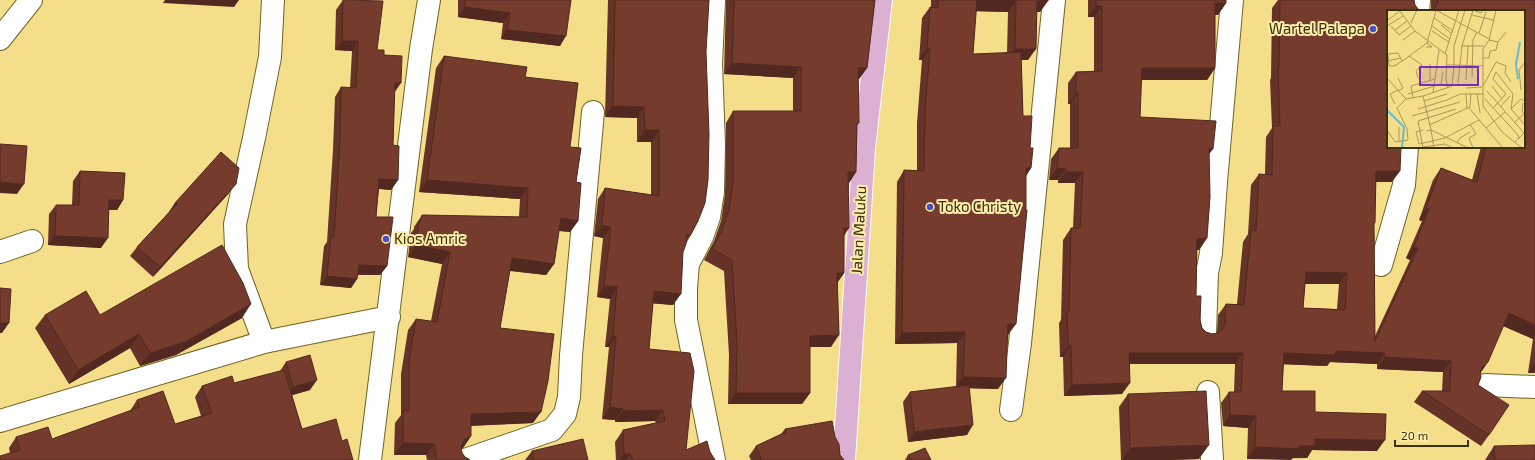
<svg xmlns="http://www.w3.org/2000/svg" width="1535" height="460" font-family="'Exo 2',sans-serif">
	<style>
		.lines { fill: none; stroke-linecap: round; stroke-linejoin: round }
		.minor-casing { stroke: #726222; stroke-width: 24 }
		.major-casing { stroke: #fff; stroke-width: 24 }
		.minor { stroke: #fff; stroke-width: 22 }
		.major { stroke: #dcb0d2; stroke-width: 22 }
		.wall { fill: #653327; fill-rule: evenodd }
		.shaded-wall { fill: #522920 }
		.building { fill: #753b2d; stroke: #522920; fill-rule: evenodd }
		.poi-dot { fill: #494fc5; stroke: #fdecaa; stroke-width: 1.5 }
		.labels { text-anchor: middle; stroke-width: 4; stroke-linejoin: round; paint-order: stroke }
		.poi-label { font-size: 15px; fill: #39300c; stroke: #fdecaa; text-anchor: start }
		.street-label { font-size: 15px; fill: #39300c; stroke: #fdecaa }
		.inset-river { fill: none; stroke: #6abbcf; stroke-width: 2 }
		.inset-road { fill: none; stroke: #a99858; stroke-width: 1 }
		.view { fill: #7b2cbf; fill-opacity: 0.15; stroke: #7b2cbf; stroke-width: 2 }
		.inset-edge { fill: none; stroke: #39300c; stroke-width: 2 }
	</style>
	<rect width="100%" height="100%" fill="#f4de8a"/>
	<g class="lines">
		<defs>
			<g id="minor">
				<polyline points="714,0 711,64 714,145 713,192 709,217 702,237 688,264 686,288 686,320 714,460"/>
				<polyline points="1418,11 1419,0"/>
				<polyline points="0,39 31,0"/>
				<polyline points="0,252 32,241"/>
				<polyline points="1381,265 1404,185 1407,147"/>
				<polyline points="1205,333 1207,273 1211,253 1216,182 1232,0"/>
				<polyline points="264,342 237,269 235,224 254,138 270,57 273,0"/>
				<polyline points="1485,385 1535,387"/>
				<polyline points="1208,392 1212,460"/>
				<polyline points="1011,410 1020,343 1054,0"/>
				<polyline points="0,421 264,342 389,317"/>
				<polyline points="370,460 421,49 429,0"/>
				<polyline points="465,460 552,430 565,414 569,397 571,355 593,112"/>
			</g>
			<polyline id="major" points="844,460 864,148 881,0"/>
		</defs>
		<use href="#minor" class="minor-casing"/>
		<use href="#major" class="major-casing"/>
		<use href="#minor" class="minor"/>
		<use href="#major" class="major"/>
	</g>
	<g class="wall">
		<polygon points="343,0 377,50 384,55 394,93 393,145 398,180 391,190 379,189 376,217 387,266 380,275 358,275 357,279 351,288 320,285 324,246 327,242 333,150 335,97 341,87 350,88 352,51 335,50 336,10"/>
		<polygon points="458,0 571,0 560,46 501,39 503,23 458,17"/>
		<polygon points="608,0 709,0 690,236 686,242 683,252 673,305 653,303 649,349 686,450 710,452 715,460 616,460 615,442 623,430 656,423 655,421 615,422 615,420 602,419 609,347 605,347 610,299 597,297 603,238 594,236 598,199 605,188 651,195 651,142 637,142 637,118 605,117"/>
		<polygon points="726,0 875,0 867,68 859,79 858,79 859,123 857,125 856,172 849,183 844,236 844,273 838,282 831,347 810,347 810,393 802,404 728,404 729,355 724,271 704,260 714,241 721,221 725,194 726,123 733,111 793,111 793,78 724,74"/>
		<path d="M931,0H1048L1040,12H1036L1028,60H1021L1023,116L1030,148L1031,168L1026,176L1008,335H1007L998,389L969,388L967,435L908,442L903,402L910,392L956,387L957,343L895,344L897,182L904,170L917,171V123L922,60H919L922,18L930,7H931ZM976,11L1008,12L1007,53L973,54Z"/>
		<path d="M1088,0H1226V3L1218,15H1215V68L1207,80H1141L1140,117L1209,154L1207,238L1199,250H1197L1196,296L1202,328L1206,332L1212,334L1217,333L1218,315L1226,304H1237L1243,242L1248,234L1251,185L1259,174H1265L1266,137L1272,128L1270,80L1271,78L1272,8L1278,0H1414L1388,11V147L1392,182H1376L1374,225L1375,336L1410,260L1406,258L1422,221L1419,220L1433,180L1441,168L1472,180L1481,147H1524V11H1431V0H1535V373H1528L1533,339L1503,326L1481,372L1478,385L1489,435L1481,446L1414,402L1422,391H1442L1443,372L1377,369V364L1330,362L1327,366L1283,364L1282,391L1377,451L1312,450L1307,458L1247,459L1248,428L1223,426L1221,403L1229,392H1234L1235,364H1130L1122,394L1064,396L1063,357H1060L1059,323L1061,320L1063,240L1071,228H1073L1075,183H1058V180H1049L1051,159L1059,148H1070V104H1068V83L1076,72L1094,71V17H1088ZM1305,284H1339L1337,309L1303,308Z"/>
		<polygon points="444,56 525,77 570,147 576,182 578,221 570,232 559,231 554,264 546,275 510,271 500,328 533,423 471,426 471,436 463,448 461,448 462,453 465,457 470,460 427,460 426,455 394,455 395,423 401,415 401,374 408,330 416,319 431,321 442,264 408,257 411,233 414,229 414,227 422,215 519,217 520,199 419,192 436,68"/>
		<polygon points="80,171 123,200 117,210 109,210 101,248 48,245 49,214 56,205 72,205 73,181"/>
		<polygon points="229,193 153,277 130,256 137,247 169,212 175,203"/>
		<polygon points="45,315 100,315 242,318 176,355 140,366 130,348 69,384 35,328"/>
		<polygon points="286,362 310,390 292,395 302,429 342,441 353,460 10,453 9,448 16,437 52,439 130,411 137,400 175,424 201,416 195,397 202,386 234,383 280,371"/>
		<polygon points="1128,394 1199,459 1167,460 1121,460 1119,407"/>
		<polygon points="785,429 835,437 840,455 844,460 751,460 749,456 756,446 781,434"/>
		<polygon points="1494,446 1535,460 1485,460"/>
		<polygon points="532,451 588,460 525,460"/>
		<polygon points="908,455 931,460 905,460"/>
	</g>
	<g class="shaded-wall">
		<polygon points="165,0 239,0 234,7 163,3"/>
		<polygon points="977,0 1016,1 1008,12 969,11"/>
		<polygon points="1037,1 1048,1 1040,12 1029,12"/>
		<polygon points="1215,3 1226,3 1218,15 1207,15"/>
		<polygon points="1096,6 1102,6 1094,17 1088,17"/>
		<polygon points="465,7 510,13 503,23 458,17"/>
		<polygon points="507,30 566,36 560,46 501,39"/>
		<polygon points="342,41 358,41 352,51 335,50"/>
		<polygon points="927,48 930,49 922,60 919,60"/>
		<polygon points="1015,49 1036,49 1028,60 1007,60"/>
		<polygon points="732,63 801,67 793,78 724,74"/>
		<polygon points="858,68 867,68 859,79 850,80"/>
		<polygon points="1142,68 1215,68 1207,80 1134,80"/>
		<polygon points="395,83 401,83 394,93"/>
		<polygon points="1076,93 1078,93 1070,104 1068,104"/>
		<polygon points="613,106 644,107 637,118 605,117"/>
		<polygon points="645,130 659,130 651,142 637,142"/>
		<polygon points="1209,148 1213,149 1205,160"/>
		<polygon points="1026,168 1031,168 1024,179"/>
		<polygon points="1057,168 1066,169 1058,180 1049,180"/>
		<polygon points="1376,171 1400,171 1392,182 1368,182"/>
		<polygon points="848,172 856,172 849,183"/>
		<polygon points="1066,172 1083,172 1075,183 1058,183"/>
		<polygon points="379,179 398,180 391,190 373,188"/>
		<polygon points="427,180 528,188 520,199 419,192"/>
		<polygon points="0,182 24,184 17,194 0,193"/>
		<polygon points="236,184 229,193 153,277 160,267"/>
		<polygon points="109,200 123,200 117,210 102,209"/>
		<polygon points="175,203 178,203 171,212 169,212"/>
		<polygon points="1426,208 1429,209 1422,221 1419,220"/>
		<polygon points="561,218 578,221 570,232 552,230"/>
		<polygon points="602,225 611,227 603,238 594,236"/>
		<polygon points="844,228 849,228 842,239"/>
		<polygon points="55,236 108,238 101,248 48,245"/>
		<polygon points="1207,238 1199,250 1189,250 1197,239"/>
		<polygon points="416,245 450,252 442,264 408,257"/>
		<polygon points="1414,247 1418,248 1410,260 1406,258"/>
		<polygon points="512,258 554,264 546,275 504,270"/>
		<polygon points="359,265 387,266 380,275 352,274"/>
		<polygon points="1306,272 1347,273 1339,284 1298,284"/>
		<polygon points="837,273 844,273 836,284"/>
		<polygon points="327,276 357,279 351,288 320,285"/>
		<polygon points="604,286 617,287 610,299 597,297"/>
		<polygon points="654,291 681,294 673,305 647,303"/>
		<polygon points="251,304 242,318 176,355 140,366 150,353"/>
		<polygon points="1509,313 1535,325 1535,336 1533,339 1501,325"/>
		<polygon points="0,323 9,323 2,333 0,333"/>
		<polygon points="1008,324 1016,324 1008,335 1000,335"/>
		<polygon points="965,332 957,343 895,344 902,333"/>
		<polygon points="139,334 130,348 69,384 78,370"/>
		<polygon points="839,335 831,347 802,347 810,336"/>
		<polygon points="613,336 616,336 609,347 605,347"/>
		<polygon points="1068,345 1071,345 1063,357 1060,357"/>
		<polygon points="1336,351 1385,353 1377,364 1330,362 1327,366 1276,364 1284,353"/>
		<polygon points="1129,353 1243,353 1235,364 1122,364"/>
		<polygon points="1385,357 1451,361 1443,372 1377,369"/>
		<polygon points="1488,362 1480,374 1482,367"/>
		<polygon points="1535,364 1535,373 1528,373"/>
		<polygon points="963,377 1006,378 998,389 956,388"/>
		<polygon points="317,380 310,390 286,397 293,387"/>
		<polygon points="1130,383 1122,394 1064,396 1072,385"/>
		<polygon points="736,393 810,393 802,404 728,404"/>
		<polygon points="610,407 623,409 615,420 602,419"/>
		<polygon points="663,410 655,421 615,422 623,411"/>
		<polygon points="541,412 533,423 463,426 471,414"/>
		<polygon points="1230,415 1256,416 1248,428 1223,426"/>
		<polygon points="973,425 967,435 908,442 914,432"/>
		<polygon points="471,436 463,448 456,452 464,440"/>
		<polygon points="1315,439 1385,440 1377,451 1312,450 1307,458 1293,458 1291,460 1247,459 1255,447 1299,446"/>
		<polygon points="403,443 434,444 426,455 394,455"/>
		<polygon points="1209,445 1199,459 1167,460 1122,460 1130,448"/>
		<polygon points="624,454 630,454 626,460 619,460"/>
	</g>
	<g class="building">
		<polygon points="343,0 383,1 377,50 384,50 384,55 402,56 401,83 395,83 393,145 399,146 398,180 379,179 376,217 393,217 387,266 359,265 357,279 327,276 331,237 334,237 340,140 341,87 356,88 358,41 342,41"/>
		<polygon points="465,0 571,0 566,36 507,30 510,13 465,7"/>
		<polygon points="615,0 709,0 706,52 709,134 708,180 705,203 698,221 690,236 687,234 686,244 683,252 681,294 654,291 649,349 690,353 694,371 686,450 707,441 710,452 715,460 633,460 630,454 624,454 623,430 665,421 663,410 623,411 623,409 610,407 616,336 613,336 617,287 604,286 611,227 602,225 605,188 659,196 659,130 645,130 644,107 613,106"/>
		<polygon points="734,0 875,0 867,68 858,68 859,123 857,123 856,172 848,172 849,228 844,228 844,273 837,273 839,335 810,336 810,393 736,393 737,344 732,260 712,249 722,230 729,210 733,183 733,111 801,111 801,67 732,63"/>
		<polygon points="938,0 1048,0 1048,1 1037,1 1036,49 1015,49 1016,1 977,0 973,54 1021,52 1023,116 1032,116 1030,148 1033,148 1031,168 1026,168 1026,210 1027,210 1016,324 1008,324 1006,378 963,377 965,332 902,333 904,170 924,171 925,112 930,49 927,48 930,7 938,8"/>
		<path d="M1096,0H1226V3H1215V68H1142L1140,117L1216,121L1213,149L1209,148L1210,197L1207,238L1197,239L1196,296H1201L1200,321L1202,328L1206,332L1212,334L1218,333L1223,329L1225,323L1226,304L1244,305L1251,230L1256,231L1259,174L1272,175L1273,125L1280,126L1278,68H1279L1280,0H1414L1415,5L1419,10L1421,11H1388V147H1401L1400,171H1376L1375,223H1374L1375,341L1418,248L1414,247L1429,209L1426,208L1441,168L1477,182L1486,147H1524V11H1431L1436,7L1438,0H1535V325L1509,313L1488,362L1482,367L1480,373L1481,377L1478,385L1509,405L1489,435L1422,391H1450L1451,361L1385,357V353L1336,351L1335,355L1284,353L1282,391H1315V412L1386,414L1385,440L1315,439V446H1299V449L1255,447L1256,416L1230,415L1229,392H1241L1243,353H1129L1130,383L1072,385L1071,345H1068L1067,312H1069L1071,228H1080L1083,172H1066V169L1057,168L1059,148H1078V93H1076V72L1102,71V6H1096ZM1306,272L1347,273L1345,310L1303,308Z"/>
		<polygon points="444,56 527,67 525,77 578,83 570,147 581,148 576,182 581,183 578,221 561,218 554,264 512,258 500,328 554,334 548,381 541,412 471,414 471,436 464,440 461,446 462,453 465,457 470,460 437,460 434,444 403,443 403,411 409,411 409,362 416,319 437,322 450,252 416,245 419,221 421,221 422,215 527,217 528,188 427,180"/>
		<polygon points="0,144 27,146 24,184 0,182"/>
		<polygon points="221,152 239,168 236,184 160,267 137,247 178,203 175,203"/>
		<polygon points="80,171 125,173 123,200 109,200 108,238 55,236 56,205 79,205"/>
		<polygon points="222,245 243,283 251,304 185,342 150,353 139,334 78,370 45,315 86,291 100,315"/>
		<polygon points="0,288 11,289 9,323 0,323"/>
		<polygon points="310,355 317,380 293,387 286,362"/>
		<polygon points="284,370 302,429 336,419 342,441 347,439 353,460 0,460 0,456 20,450 16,437 48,427 52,439 140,407 137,400 163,391 175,424 212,413 202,386 232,376 234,383"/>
		<polygon points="969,385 973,425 914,432 910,392"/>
		<polygon points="1206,391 1209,445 1130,448 1128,394"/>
		<polygon points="832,421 835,437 839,444 840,455 844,460 762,460 756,446 786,432 785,429"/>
		<polygon points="583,439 588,460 534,460 532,451"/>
		<polygon points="1535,445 1535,460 1495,460 1494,446"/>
		<polygon points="925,448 931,460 911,460 908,455"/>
	</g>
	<g class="poi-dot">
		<circle cx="1373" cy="29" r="4"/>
		<circle cx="930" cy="207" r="4"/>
		<circle cx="386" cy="239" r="4"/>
	</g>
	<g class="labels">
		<g class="poi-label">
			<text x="1365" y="34" text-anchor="end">Wartel Palapa</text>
			<text x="938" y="212">Toko Christy</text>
			<text x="394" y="244">Kios Amric</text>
		</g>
		<g class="street-label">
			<text transform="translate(859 230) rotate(-87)" y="5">Jalan Maluku</text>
		</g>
	</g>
	<g transform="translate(1387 10)">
		<rect width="138" height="138" fill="#f4de8a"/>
		<path class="inset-river" d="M131,69L129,54L133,32M0,100L17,117L15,138"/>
		<path class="inset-road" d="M12,0L28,21L60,45L59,69L61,78M49,0L102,29M86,0L94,3L96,0M109,0L102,30L96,39V96L115,122L135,138M85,5L106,10M47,8L66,21M1,10L13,1M24,13L30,0M54,15L65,24M0,16L16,6M4,16L12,25L24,16M45,16L63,29M8,20L20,11M45,21L62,32M92,23L99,2M16,30L28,21M102,30L111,32L119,22M75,36H97M39,37H45L40,33M58,44L72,0M22,46L35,55L29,61L31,68M96,48H102L103,41L109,40L111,32M0,51L14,48M15,51L11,43L1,44L2,56H7L9,55L21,47L40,33L49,0M60,55H67V36L78,0M85,67L86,30L90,22M0,68L19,89L36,86L44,120L81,138M11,68L16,78L11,81M43,70V54M79,70L81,36M71,73L75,36L86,0M96,76L109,52L119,56L118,63L124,72M105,76L115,89M79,78L95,77M134,80L132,60L138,52M100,81L137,123L128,132M46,83L52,40M21,84L54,74L56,62M79,84L80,99M90,84L93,103M36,86L65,76L67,55L96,56M26,88L24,76L48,69M98,89L131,125L132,129M37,91L60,84M136,93L135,101L138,105M8,94L3,84L11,80M114,96L123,86M82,98L116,138M106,98L119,84L106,69L109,62L126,84L124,99M31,99L60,90L73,84H96M124,99L138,115M124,99L134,89L138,91M25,106L73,92M128,112L137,104M83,114L89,124L82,128L86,138M42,115L83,97L84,84M99,118L118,102M0,120L8,132L21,130L20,119L10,98L19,89M36,120L29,122L32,134L46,131M39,121L44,120L47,138M12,131V117M45,131L58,128L92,110M70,133L73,128L83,122M36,137L58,134L66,138M36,138L31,111L69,99"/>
		<path class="view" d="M33,57H91V75H33Z"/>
		<rect width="138" height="138" class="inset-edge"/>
	</g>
	<path d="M1395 440v6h73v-6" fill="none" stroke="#39300c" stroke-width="2"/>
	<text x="1401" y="440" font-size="12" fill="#39300c" stroke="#fdecaa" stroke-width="3" paint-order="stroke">20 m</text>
</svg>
